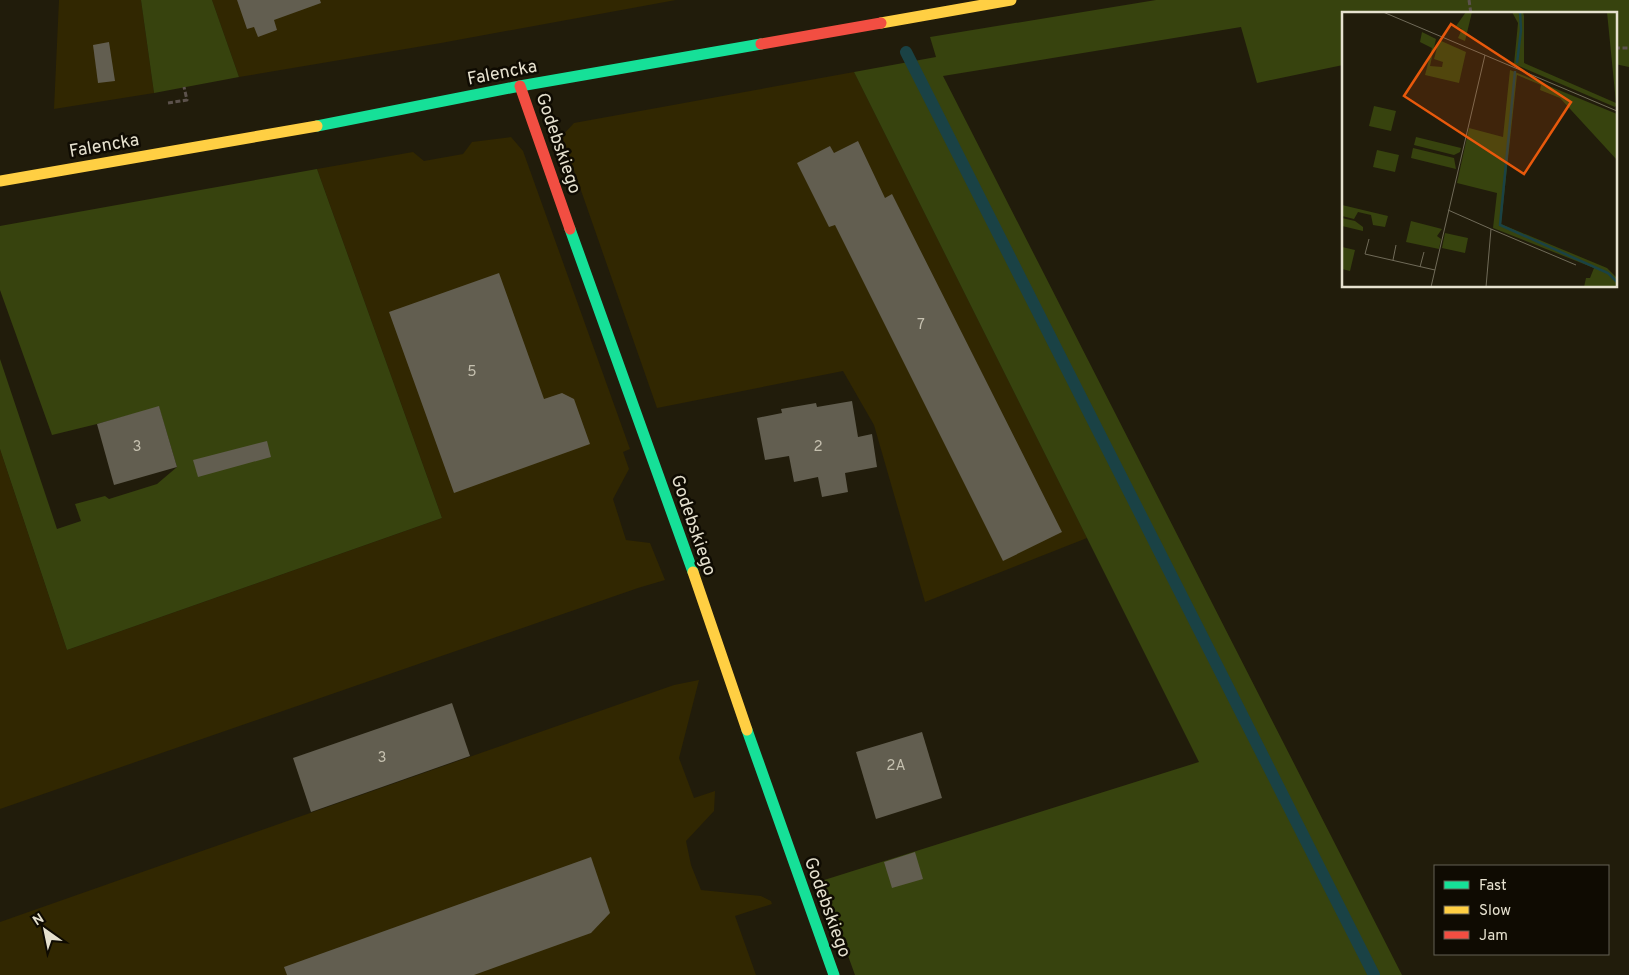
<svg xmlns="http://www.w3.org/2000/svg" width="1629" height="975" font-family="Overpass,sans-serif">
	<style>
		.built { fill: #312701 }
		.green { fill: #37430e }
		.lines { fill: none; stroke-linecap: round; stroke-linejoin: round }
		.stream { stroke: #1a4245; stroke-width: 12 }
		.building { fill: #625e50 }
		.path { stroke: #5c524c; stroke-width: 3; stroke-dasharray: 5 2.5; stroke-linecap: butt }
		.fast { stroke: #16e098; stroke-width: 11 }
		.slow { stroke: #ffcf43; stroke-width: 11 }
		.jam { stroke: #f24e42; stroke-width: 11 }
		.labels { text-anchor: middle; stroke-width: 5; stroke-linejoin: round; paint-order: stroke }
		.number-label { font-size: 15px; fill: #c5c0af }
		.street-label { font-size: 18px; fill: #e6e1cf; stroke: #0f0b02 }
		.inset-river { fill: none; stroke: #1a4245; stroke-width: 2.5 }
		.inset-road { fill: none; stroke: #706b59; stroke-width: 1 }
		.view { fill: #e8590c; fill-opacity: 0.15; stroke: #e8590c; stroke-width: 2.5 }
		.inset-edge { fill: none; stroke: #e6e1cf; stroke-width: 2.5 }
	</style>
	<rect width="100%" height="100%" fill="#211c0b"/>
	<g class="built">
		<polygon points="59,0 141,0 154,93 54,109"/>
		<polygon points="212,0 676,0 441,43 239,77"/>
		<polygon points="854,72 1087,538 925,602 874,425 843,371 657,408 562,136 574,123"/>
		<polygon points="511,137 523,151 630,449 623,452 629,469 613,499 626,540 650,543 665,580 638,588 0,809 0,449 67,650 442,518 317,169 413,152 424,161 463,154 472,142"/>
		<polygon points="699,680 679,758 694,798 715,791 714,811 686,841 691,865 701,890 761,896 771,901 772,904 735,916 756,975 0,975 0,922 674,685"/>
	</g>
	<g class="green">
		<polygon points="141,0 212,0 239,77 154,93"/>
		<polygon points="1156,0 1629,0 1629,67 1615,64 1615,14 1343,14 1343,65 1257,83 1241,27 943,76 1402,975 855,975 821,881 1199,762 854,72 936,57 930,37"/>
		<polygon points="317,169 442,518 67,650 0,449 0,359 57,529 81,521 75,504 105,496 109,499 157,484 177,467 159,407 97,424 52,435 0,290 0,226"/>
	</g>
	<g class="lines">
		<polyline class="stream" points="906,52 1374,975"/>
	</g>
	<g class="building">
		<polygon points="237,0 320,0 321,3 274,20 277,30 258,37 254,27 247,29"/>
		<polygon points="109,42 115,81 98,83 93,45"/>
		<polygon points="858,141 885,198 892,194 1062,532 1003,561 835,225 829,227 797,163 830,146 834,153"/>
		<polygon points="499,273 544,399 562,393 574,399 590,444 454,493 389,312"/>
		<polygon points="852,401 858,437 872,434 877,467 845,473 848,492 822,497 818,477 794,482 789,456 765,460 757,418 782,413 781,409 816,403 817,407"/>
		<polygon points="159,406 177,467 114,485 97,424"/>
		<polygon points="267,441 271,457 198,477 193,460"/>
		<polygon points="452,703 470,756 311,812 293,758"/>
		<polygon points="922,732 942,798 876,819 856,752"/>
		<polygon points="915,852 923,879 892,888 884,862"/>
		<polygon points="591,857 610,913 591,933 474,975 287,975 284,967"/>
	</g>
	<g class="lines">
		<g class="path">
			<polyline points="1469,0 1471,14"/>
			<polyline points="1615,48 1629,48"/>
			<polyline points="168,103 187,100 184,87"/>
		</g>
		<g class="fast">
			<polyline points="317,126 520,86 761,44"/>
			<polyline points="570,229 693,572"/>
			<polyline points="747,730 834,975"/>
		</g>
		<g class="slow">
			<polyline points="881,23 1011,0"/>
			<polyline points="0,181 317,126"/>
			<polyline points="693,572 747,730"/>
		</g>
		<g class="jam">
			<polyline points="761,44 881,23"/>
			<polyline points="520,86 570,229"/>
		</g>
	</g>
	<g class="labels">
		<g class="number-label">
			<text x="921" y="329">7</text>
			<text x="472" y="376">5</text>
			<text x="137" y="451">3</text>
			<text x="818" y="451">2</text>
			<text x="382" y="762">3</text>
			<text x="896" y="770">2A</text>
		</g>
		<g class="street-label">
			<text transform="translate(502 72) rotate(-11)" y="6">Falencka</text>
			<text transform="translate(559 143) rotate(71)" y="6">Godebskiego</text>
			<text transform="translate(104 145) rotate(-10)" y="6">Falencka</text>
			<text transform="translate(694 525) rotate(71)" y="6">Godebskiego</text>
			<text transform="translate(828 907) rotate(70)" y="6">Godebskiego</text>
		</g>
	</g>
	<g transform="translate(1342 12)">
		<rect width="275" height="275" fill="#211c0b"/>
		<path d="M124,0H130L123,29L116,26L120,17L114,14ZM170,0H181L182,4V51L274,91L265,0H275V92L273,95L172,52L176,11ZM80,20L94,27L88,54L100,55L101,50L92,47L97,28L124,40L117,71L83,63L90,36L78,30ZM168,58L275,102V148L218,86L198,78L199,73L175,63L159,212L265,256L275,266V275H242L244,266H248L252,256L151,216L155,181L115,171L127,116L161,125ZM32,94L54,99L49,119L27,114ZM74,125L119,136L118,140L112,143L72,133ZM71,136L112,146L114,157L69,146ZM35,138L57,143L53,160L31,155ZM0,193L46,204L43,215L31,213L29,203L16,200L12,207L0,204ZM0,206L13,209L21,215V219L0,214ZM69,209L100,217L95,224L99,227L97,237L64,230ZM103,221L126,226L123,241L100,236ZM0,235L13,238L8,259L0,257Z" fill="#37430e"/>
		<path class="inset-river" d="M175,51L179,18L178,0M173,59L158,213L266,261L275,270"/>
		<path class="inset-road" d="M41,0L275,99M106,198L149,217L144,275M149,217L234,253M27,227L23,242L93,258M51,248L54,233M78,255L82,240M89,275L143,43"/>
		<path class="view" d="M109,12L229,90L182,162L62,84Z"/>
		<rect width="275" height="275" class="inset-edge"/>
	</g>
	<rect x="1434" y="865" width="175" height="90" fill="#0f0b02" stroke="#656154"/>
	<rect x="1444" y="881" width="25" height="8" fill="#16e098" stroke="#656154"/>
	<text x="1479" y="890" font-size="15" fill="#e6e1cf">Fast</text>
	<rect x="1444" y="906" width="25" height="8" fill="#ffcf43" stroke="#656154"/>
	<text x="1479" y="915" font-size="15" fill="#e6e1cf">Slow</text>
	<rect x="1444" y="931" width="25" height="8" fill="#f24e42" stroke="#656154"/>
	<text x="1479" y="940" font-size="15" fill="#e6e1cf">Jam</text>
	<g transform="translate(45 930) rotate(327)" stroke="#0f0b02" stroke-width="4" paint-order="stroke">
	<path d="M0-4L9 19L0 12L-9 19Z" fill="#e6e1cf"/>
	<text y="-8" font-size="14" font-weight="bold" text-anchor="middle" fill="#e6e1cf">N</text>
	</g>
</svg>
